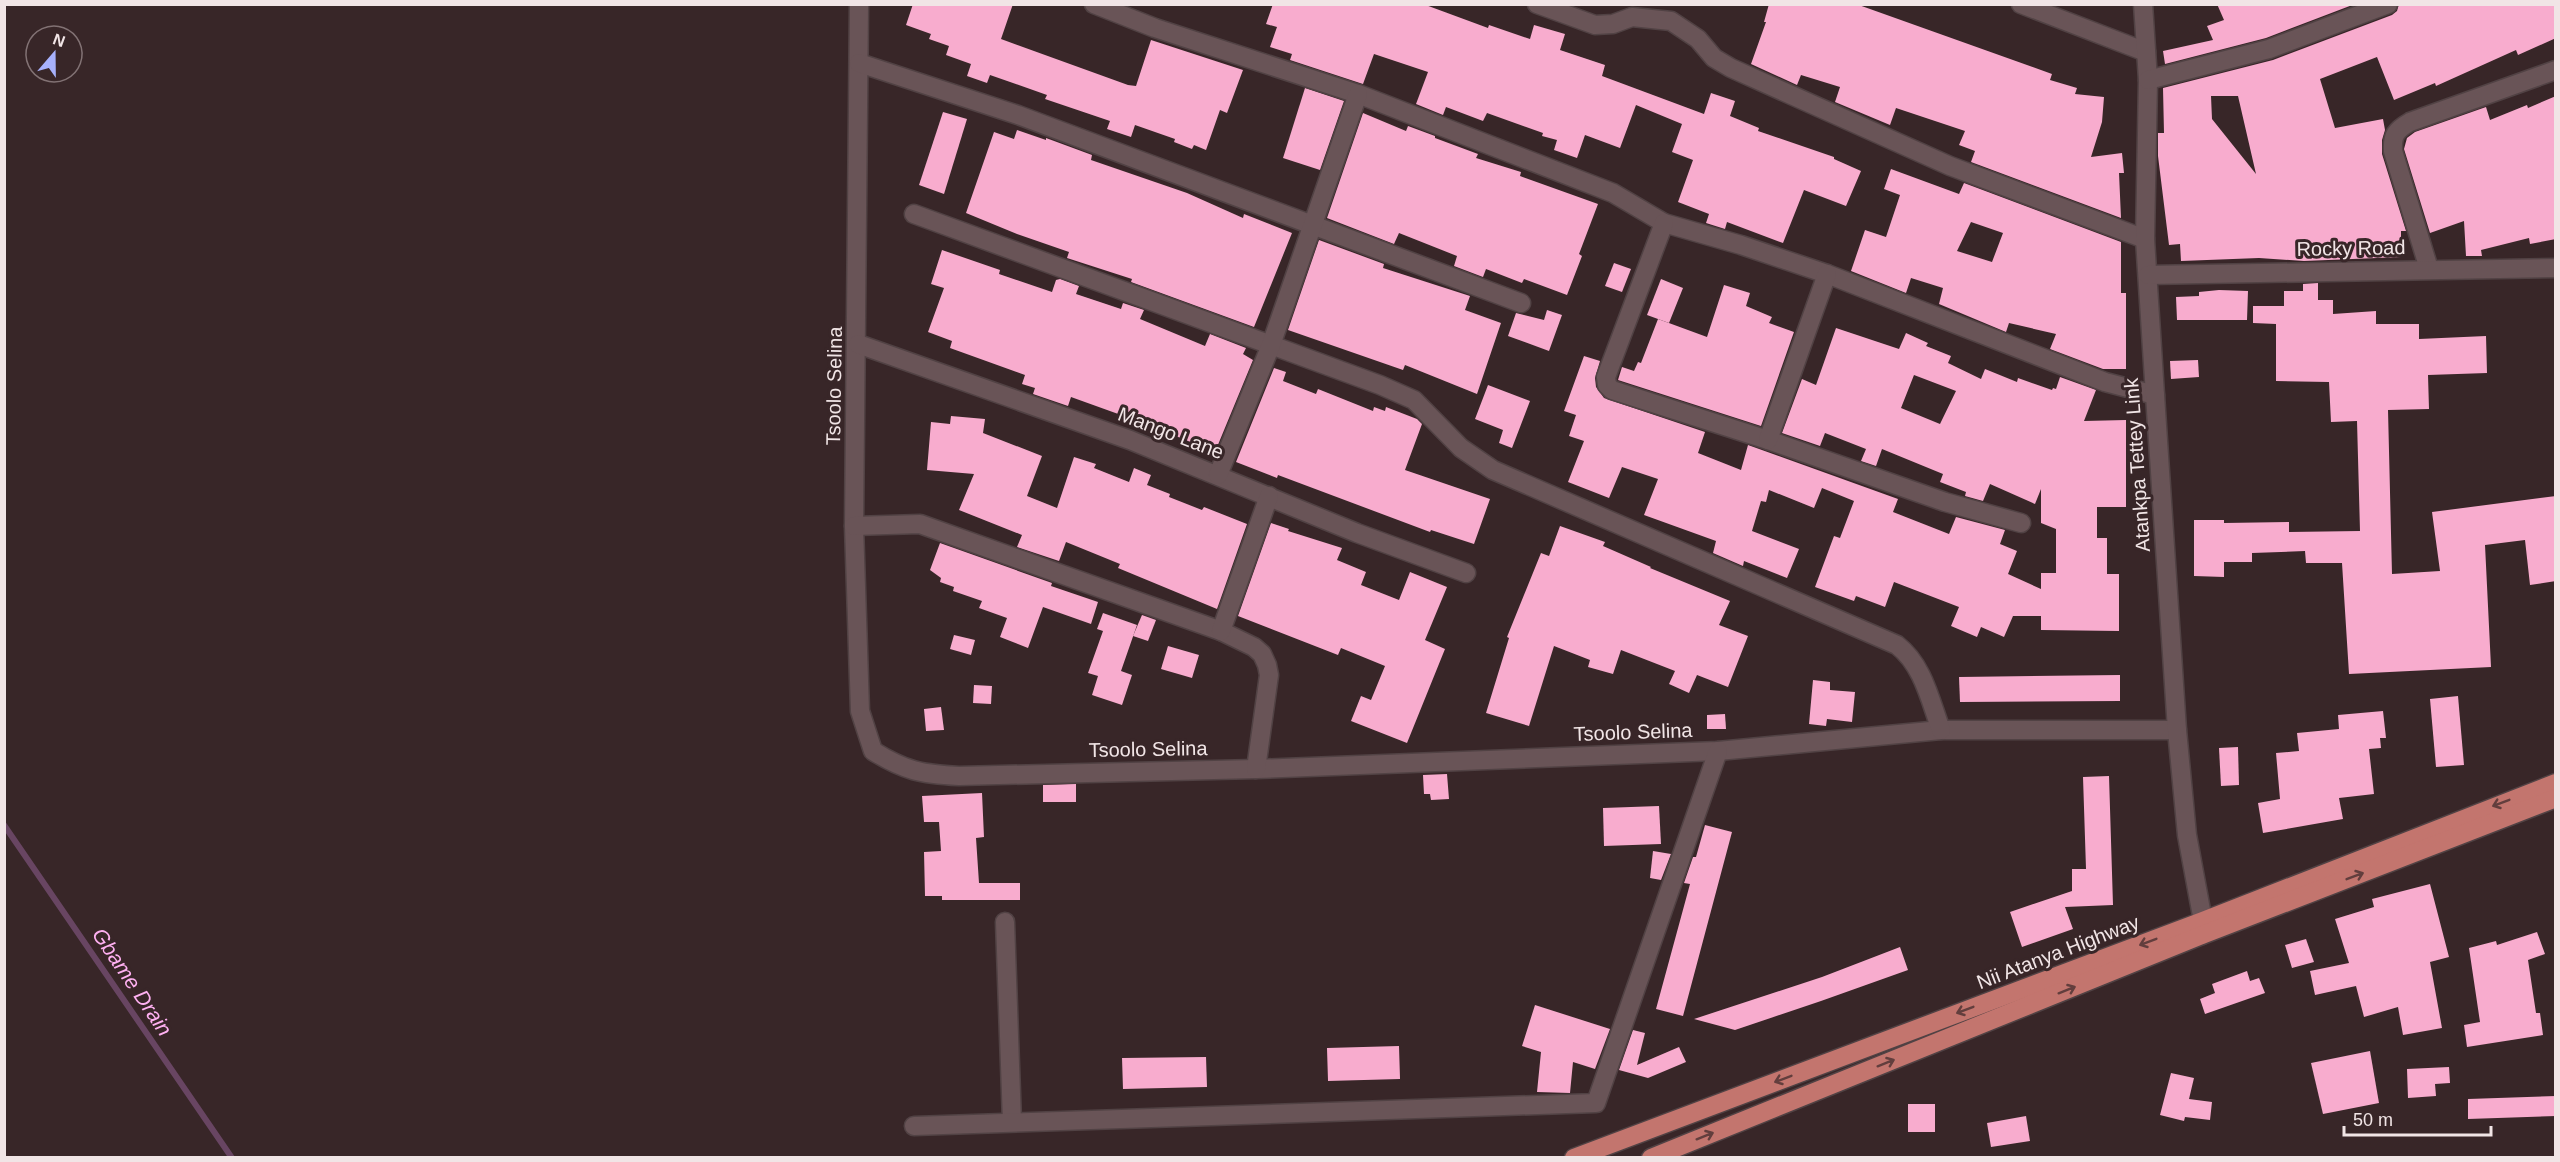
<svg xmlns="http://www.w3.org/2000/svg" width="2560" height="1162" font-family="Helvetica,sans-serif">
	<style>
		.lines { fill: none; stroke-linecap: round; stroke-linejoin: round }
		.stream { stroke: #684562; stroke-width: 6 }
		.building { fill: #f8acce; fill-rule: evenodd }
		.minor-casing { stroke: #514244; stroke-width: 21 }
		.major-casing { stroke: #514244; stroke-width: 21 }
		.minor { stroke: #695457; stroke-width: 18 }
		.major { stroke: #c3756e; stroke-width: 18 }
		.oneway { stroke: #623e3d }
		.labels { text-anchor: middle; stroke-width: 6; stroke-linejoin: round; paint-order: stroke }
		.street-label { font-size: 20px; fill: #f1e5e6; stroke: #382628 }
		.water-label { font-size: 21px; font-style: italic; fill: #feb0f1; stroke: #382628 }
	</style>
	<rect width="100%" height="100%" fill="#382628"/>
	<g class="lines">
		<polyline class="stream" points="4,825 232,1158"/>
	</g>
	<g class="building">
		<polygon points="913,4 1013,4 1001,39 1128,85 1136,86 1151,40 1243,70 1227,113 1220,110 1206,150 1194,145 1192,149 1174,142 1175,139 1135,125 1131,137 1107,129 1110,121 1045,99 1047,95 990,75 987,83 967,76 971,64 946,55 949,46 929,39 931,34 906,25"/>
		<polygon points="1273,4 1423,4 1488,28 1489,25 1530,39 1534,25 1565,34 1560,50 1605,65 1602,76 1704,114 1711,93 1735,101 1730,116 1759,128 1758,131 1834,157 1834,159 1861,171 1846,206 1804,190 1783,243 1727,222 1725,229 1706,223 1709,214 1678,202 1693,160 1672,152 1682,124 1636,105 1620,148 1585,135 1577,158 1554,150 1557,140 1542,136 1543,133 1487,113 1483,121 1446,107 1443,115 1416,104 1428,72 1374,54 1363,84 1290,60 1292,54 1270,47 1277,27 1266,24"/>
		<polygon points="1769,4 1856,4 2052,74 2050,80 2077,88 2075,94 2104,97 2102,122 2091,157 2122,153 2124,173 2119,173 2121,218 1971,162 1975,151 1959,145 1965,131 1896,108 1890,125 1835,102 1840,87 1801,75 1797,85 1751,64 1766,22 1764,22"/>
		<polygon points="2217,4 2355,4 2266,38 2165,64 2163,51 2213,40 2207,26 2224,20"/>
		<path d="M2399,4H2556V38L2518,55L2516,50L2436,86L2435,83L2394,100L2377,57L2320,79L2335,128L2383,119L2385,130L2382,140V154L2406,231H2401V257L2304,261L2259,258L2181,261L2180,244L2169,245L2158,156V133H2164L2163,88L2273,60L2392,15L2397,11ZM2211,96H2238L2256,174L2212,119Z"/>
		<polygon points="1305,88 1344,101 1320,170 1283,158"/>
		<polygon points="2556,96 2556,239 2530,244 2529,238 2481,250 2482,256 2466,256 2464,221 2430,233 2404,149 2407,138 2415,132 2486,107 2490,120 2527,105 2528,108"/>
		<polygon points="943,112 967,119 944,194 919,185"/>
		<polygon points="1363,113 1406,131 1408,126 1435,136 1435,138 1478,154 1476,158 1521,172 1520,176 1598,204 1579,254 1582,256 1567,295 1524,279 1522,283 1486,269 1483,277 1454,266 1457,256 1399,233 1394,244 1327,218"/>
		<polygon points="1017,130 1046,140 1046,138 1092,155 1091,160 1187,193 1243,218 1244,214 1292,233 1254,327 1131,282 1132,279 1067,258 1069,252 1017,234 966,213 994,132 1014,139"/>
		<path d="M1891,169L1959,194L1964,183L2121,242V293H2126V369H2103L2050,349L2056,334L2009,323L2006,332L1939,304L1943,288L1911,278L1906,293L1851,271L1865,230L1886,237L1900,195L1884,189ZM1971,222L2003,233L1992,262L1957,251Z"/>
		<polygon points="1319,240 1384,264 1383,268 1470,296 1465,310 1501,323 1477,394 1405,365 1403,370 1288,330"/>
		<polygon points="942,250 1000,270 999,274 1052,292 1056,280 1060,279 1079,286 1076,294 1121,309 1123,303 1144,310 1140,319 1205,346 1210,334 1246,348 1243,354 1253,360 1215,452 1166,432 1164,437 1119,419 1121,415 1071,397 1068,406 1033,394 1035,388 1022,384 1025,375 950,348 952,341 928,332 944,288 931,284"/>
		<polygon points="1614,263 1631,269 1622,292 1605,286"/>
		<polygon points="1661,279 1683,288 1669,323 1647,315"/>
		<polygon points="2318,283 2318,300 2333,300 2333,314 2376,311 2376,324 2419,324 2419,339 2486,336 2487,373 2428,375 2429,409 2388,410 2392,574 2440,571 2432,512 2556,496 2556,581 2530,585 2525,540 2485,545 2491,667 2349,674 2342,563 2306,563 2305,551 2252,553 2252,562 2224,562 2224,577 2194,576 2194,520 2224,520 2224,523 2289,522 2289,532 2360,531 2357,421 2331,422 2329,382 2276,381 2276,324 2253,323 2253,306 2284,306 2284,291 2303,291 2303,284"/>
		<polygon points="1724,285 1750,293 1746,306 1772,317 1769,323 1794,332 1761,426 1618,380 1622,367 1634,371 1638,362 1641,363 1658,319 1707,337"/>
		<polygon points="2219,290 2248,291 2247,320 2177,320 2176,297 2199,296 2199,292"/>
		<polygon points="1547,310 1562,315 1549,351 1508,336 1516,313 1544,320"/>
		<path d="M1836,328L1899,349L1906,333L1928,343L1926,346L1951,356L1948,363L1981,379L1985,369L2017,382L2018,378L2052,390L2053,388L2056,389L2060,377L2096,390L2084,421L2126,420V507H2097V538H2107V574H2119V631L2041,630V616H2013L2004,637L1981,627L1977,637L1951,626L1959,607L1894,582L1885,607L1856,596L1854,601L1815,587L1834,536L1840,538L1854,501L1822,488L1814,508L1769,490L1766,502L1761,501L1752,531L1799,549L1787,578L1744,561L1743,566L1713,553L1716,541L1644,515L1658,479L1622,467L1609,498L1568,482L1584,441L1569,436L1576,415L1564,411L1584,356L1600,361L1595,378L1596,387L1604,398L1705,432L1698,453L1741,470L1748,445L1898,499L1893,512L1949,534L1956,517L2005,530L2000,544L2017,551L2008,574L2041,589V573H2056V529L2041,523V489L2035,504L1990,484L1983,501L1965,496L1966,492L1940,482L1943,474L1882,449L1876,466L1861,461L1866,449L1825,433L1820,446L1782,433L1802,379L1816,385ZM1914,375L1956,391L1940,424L1901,408Z"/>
		<polygon points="2198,360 2199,377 2171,379 2170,361"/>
		<polygon points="1274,368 1286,372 1283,381 1316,394 1318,389 1373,411 1374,407 1385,411 1386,407 1417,419 1422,424 1405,470 1490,499 1474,544 1431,530 1430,532 1278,475 1277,478 1236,462"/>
		<polygon points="1488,385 1530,401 1512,448 1499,443 1503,430 1475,419"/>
		<polygon points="951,416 985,419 983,433 1042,456 1027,496 1057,508 1074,457 1096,464 1094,468 1129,482 1134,468 1151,475 1147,485 1170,494 1169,497 1202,510 1204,507 1247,524 1217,609 1118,568 1120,564 1066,542 1059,561 1017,547 1022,535 959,510 974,474 927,470 931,422 950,424"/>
		<polygon points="1271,523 1289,529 1288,531 1342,548 1337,560 1366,572 1361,585 1399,600 1410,572 1447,587 1425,640 1445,649 1407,743 1351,721 1361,696 1371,700 1385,666 1341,648 1338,655 1238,616"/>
		<polygon points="1560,526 1605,542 1603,546 1651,567 1650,568 1730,601 1719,625 1748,636 1728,687 1697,675 1689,693 1669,684 1675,671 1621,650 1613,674 1588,667 1590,660 1554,646 1529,726 1486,713 1509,638 1507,637 1541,553 1549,556"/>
		<polygon points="940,543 1052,583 1051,586 1098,602 1091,624 1043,607 1028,648 1000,637 1007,618 979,608 982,601 953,591 954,587 940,582 941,578 930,570"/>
		<polygon points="1103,613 1137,625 1121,671 1132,675 1122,705 1092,695 1098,676 1088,673 1103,631 1097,629"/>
		<polygon points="1142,615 1156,620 1148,641 1133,636"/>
		<polygon points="954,635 975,640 971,655 950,649"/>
		<polygon points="1168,646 1199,655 1192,678 1161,669"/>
		<polygon points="2120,675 2120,701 1960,702 1959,677"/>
		<polygon points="1813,680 1830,682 1830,690 1855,692 1852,722 1827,719 1826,726 1809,724"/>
		<polygon points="974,685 992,686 991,704 973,703"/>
		<polygon points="2458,696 2464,765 2436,767 2430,699"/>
		<polygon points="941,707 944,730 926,731 924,709"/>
		<polygon points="2383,711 2386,738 2380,738 2381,748 2369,749 2374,794 2339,798 2343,819 2263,833 2258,803 2280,799 2276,753 2299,751 2297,733 2339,729 2338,715"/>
		<polygon points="1725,714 1726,729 1707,729 1707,715"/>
		<polygon points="2238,747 2239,785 2221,786 2219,748"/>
		<polygon points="1447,774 1449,799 1431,800 1430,794 1424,794 1423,775"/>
		<polygon points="2109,776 2113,905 2065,907 2073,929 2022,947 2010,912 2072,891 2072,869 2086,869 2083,777"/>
		<polygon points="1076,784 1076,802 1043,802 1043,785"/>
		<polygon points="982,793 984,837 976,838 979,883 1020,883 1020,900 942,900 942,896 925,896 924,852 941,851 939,822 924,822 922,796"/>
		<polygon points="1659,806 1661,844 1604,846 1603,808"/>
		<polygon points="1705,825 1732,832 1683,1016 1656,1009 1690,884 1684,883 1693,857 1696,857"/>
		<polygon points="1653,851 1671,854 1661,880 1650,878"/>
		<polygon points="2430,884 2449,957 2430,962 2442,1028 2403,1035 2398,1007 2364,1017 2356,986 2315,995 2310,971 2349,963 2335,919 2374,907 2372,899"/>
		<polygon points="2537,932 2545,954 2528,960 2536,1013 2540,1013 2543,1035 2467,1047 2464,1025 2480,1022 2469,948 2496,941 2497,945"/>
		<polygon points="2306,939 2314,962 2292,968 2285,945"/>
		<polygon points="1900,947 1908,970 1821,1001 1735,1030 1694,1019 1822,977"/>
		<polygon points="2247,971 2250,981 2259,978 2265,993 2205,1014 2200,999 2215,993 2212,984"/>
		<polygon points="1535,1005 1610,1029 1595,1069 1573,1062 1570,1093 1537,1092 1541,1052 1522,1046"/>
		<polygon points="1633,1030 1645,1033 1637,1065 1679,1047 1686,1062 1648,1078 1619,1070"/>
		<polygon points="1399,1046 1400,1079 1328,1081 1327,1048"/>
		<polygon points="2370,1051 2379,1103 2323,1114 2311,1063"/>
		<polygon points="1206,1057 1207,1087 1123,1089 1122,1058"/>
		<polygon points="2449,1067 2450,1083 2435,1084 2436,1096 2408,1098 2407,1069"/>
		<polygon points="2171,1073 2194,1078 2189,1099 2212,1102 2210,1120 2185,1117 2184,1121 2160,1115"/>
		<polygon points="2556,1096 2556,1116 2468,1119 2468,1099"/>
		<rect x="1908" y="1104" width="27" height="28"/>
		<polygon points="2026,1116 2030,1141 1991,1147 1987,1123"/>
	</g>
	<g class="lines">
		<defs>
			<g id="minor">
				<path d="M859,4L854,526L860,711L873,751C905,771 921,774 959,776L1256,769L1718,751L1941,730H2177"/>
				<polyline points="1094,4 1155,28 1358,94 1613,193 1664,223 1741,245 1827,274 2105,382 2155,395"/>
				<polyline points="1537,4 1595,25 1613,24 1632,17 1671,21 1698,39 1714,58 1731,68 1950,166 2145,239"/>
				<polyline points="2021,4 2146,52"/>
				<polyline points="2143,4 2148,80 2145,239 2155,395 2177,730 2187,835 2203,921 2202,935"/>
				<polyline points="859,63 1018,115 1521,303"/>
				<polyline points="2148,80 2269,49 2388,4"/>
				<path d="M914,214L1380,385L1414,400L1461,448L1493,470L1897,645C1923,665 1930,700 1941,730"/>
				<polyline points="1664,223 1606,377 1607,385 1612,390 1768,440 1945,502 2021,523"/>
				<path d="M2429,269L2393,151C2392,135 2396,130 2410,122L2556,70"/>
				<polyline points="2148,275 2556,268"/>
				<polyline points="858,344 1130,440 1357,533 1466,573"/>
				<polyline points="1768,440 1827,274"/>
				<polyline points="1218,475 1271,345 1358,94"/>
				<polyline points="854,526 920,524 1221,631 1254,647 1262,654 1267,665 1269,675 1256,769"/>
				<polyline points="1221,631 1269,496"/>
				<polyline points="1005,922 1012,1122"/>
				<polyline points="914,1126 1596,1103 1718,751"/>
			</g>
			<g id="major">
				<polyline points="1574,1158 2203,921 2556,783"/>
				<polyline points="1651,1158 2202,935 2556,798"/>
			</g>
		</defs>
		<use href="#minor" class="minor-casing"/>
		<use href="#major" class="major-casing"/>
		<use href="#minor" class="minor"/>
		<use href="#major" class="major"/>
	</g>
	<defs><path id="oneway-shaft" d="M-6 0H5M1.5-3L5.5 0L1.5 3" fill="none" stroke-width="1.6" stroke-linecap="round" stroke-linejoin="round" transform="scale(1.5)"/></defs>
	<g class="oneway">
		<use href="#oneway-shaft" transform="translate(2501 803) rotate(159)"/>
		<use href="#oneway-shaft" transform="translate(2355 876) rotate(-21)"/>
		<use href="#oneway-shaft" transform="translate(2148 942) rotate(159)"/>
		<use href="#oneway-shaft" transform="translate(2067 990) rotate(-22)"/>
		<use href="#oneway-shaft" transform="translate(1965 1010) rotate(159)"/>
		<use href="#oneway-shaft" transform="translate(1886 1063) rotate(-22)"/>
		<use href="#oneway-shaft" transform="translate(1783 1079) rotate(159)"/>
		<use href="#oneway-shaft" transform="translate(1705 1136) rotate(-22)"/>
	</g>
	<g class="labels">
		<g class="street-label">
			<text transform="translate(2351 248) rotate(-1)" y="7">Rocky Road</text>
			<text transform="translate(834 386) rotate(-89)" y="7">Tsoolo Selina</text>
			<text transform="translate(1171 433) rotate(21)" y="7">Mango Lane</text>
			<text transform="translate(2137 465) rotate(-94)" y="7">Atankpa Tettey Link</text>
			<text transform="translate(1633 732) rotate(-2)" y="7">Tsoolo Selina</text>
			<text transform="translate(1148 749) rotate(-1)" y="7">Tsoolo Selina</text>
			<text transform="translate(2058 952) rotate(-21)" y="7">Nii Atanya Highway</text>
		</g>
		<g class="water-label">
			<text transform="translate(132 982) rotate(56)" y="7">Gbame Drain</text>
		</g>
	</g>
	<rect width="2560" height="1162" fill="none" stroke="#f1e5e6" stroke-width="12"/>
	<g transform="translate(54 54) rotate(20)"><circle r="28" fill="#382628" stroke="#827274" stroke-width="1.5"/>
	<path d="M0-4.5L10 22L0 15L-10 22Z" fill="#a7b1fc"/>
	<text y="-9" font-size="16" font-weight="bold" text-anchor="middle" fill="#f1e5e6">N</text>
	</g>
	<path d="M2344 1126v9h147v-9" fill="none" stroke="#f1e5e6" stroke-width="3"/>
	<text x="2353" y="1126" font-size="18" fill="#f1e5e6" stroke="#382628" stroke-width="4.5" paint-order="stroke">50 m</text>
</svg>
